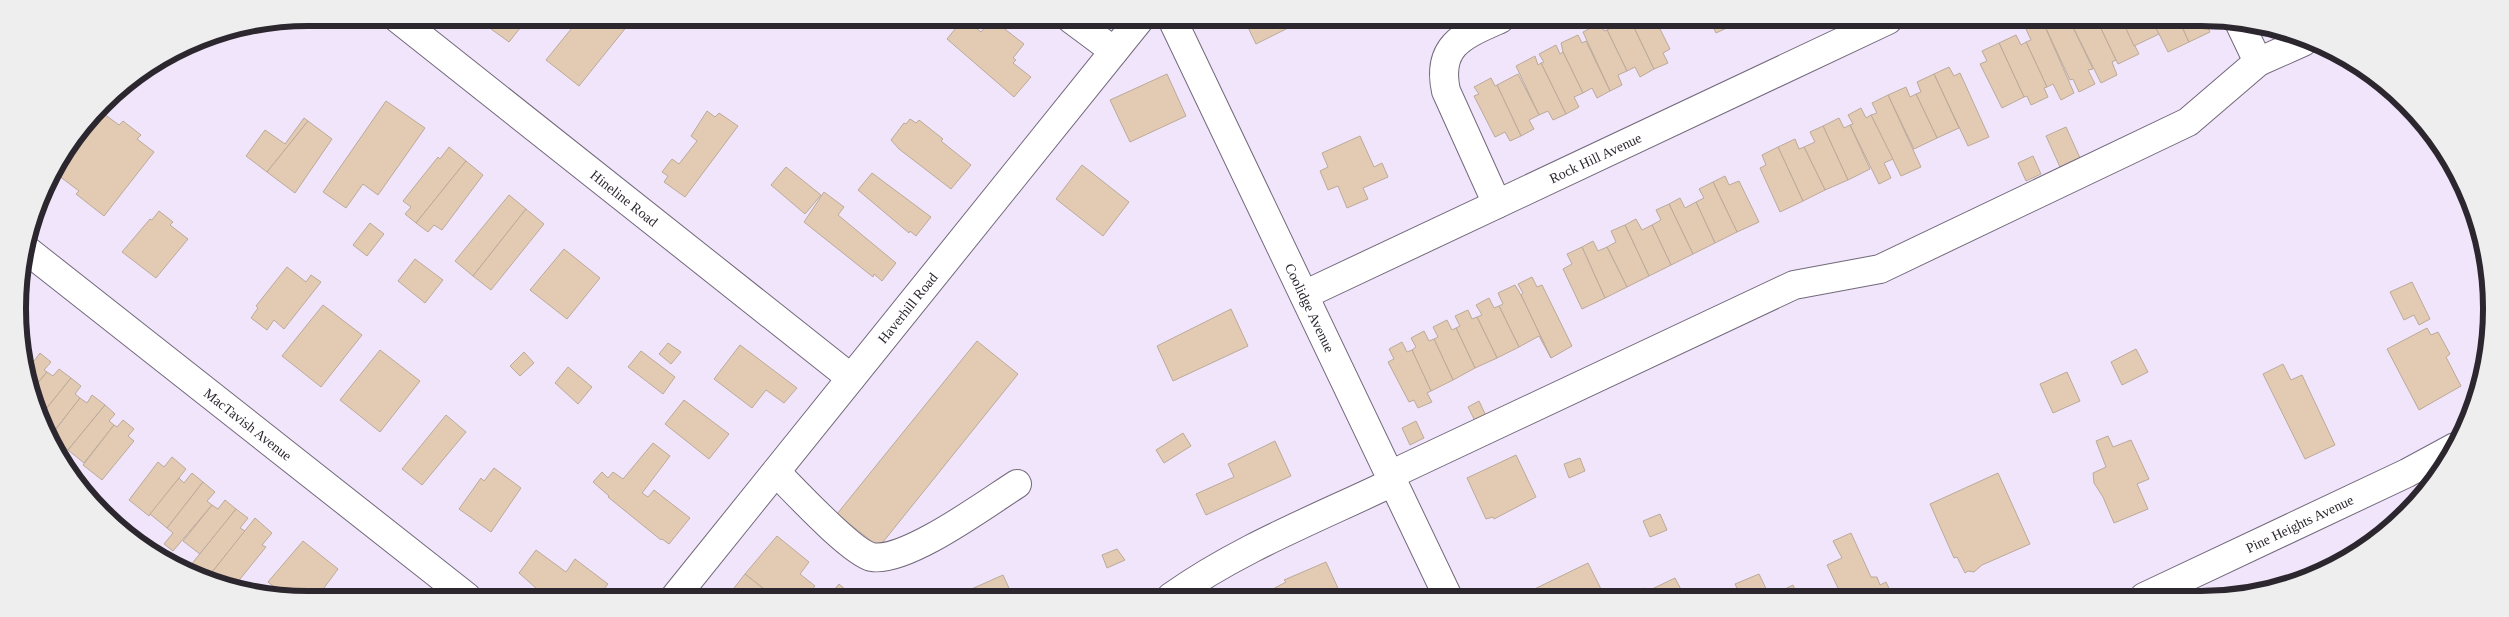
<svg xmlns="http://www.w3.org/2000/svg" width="2509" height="617" font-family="'Times New Roman',serif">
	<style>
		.building { fill: #e3cab3; stroke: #bbaa9a }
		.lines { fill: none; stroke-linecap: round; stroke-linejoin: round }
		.minor-casing { stroke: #73697b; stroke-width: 30 }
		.minor { stroke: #fff; stroke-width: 28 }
		.labels { text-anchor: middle; stroke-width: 4; stroke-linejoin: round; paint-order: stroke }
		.street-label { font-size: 14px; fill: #2c272f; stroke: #fff }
		.rim { fill: none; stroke: #2c272f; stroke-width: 6 }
	</style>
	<rect width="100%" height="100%" fill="#f0e5fa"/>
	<g class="building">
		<polygon points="497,18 528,18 509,42 491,29"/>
		<polygon points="580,18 626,18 623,21 628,25 579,86 546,60"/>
		<polygon points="964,18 981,32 992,19 1024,44 1013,58 1016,60 1013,63 1031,77 1014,97 947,39"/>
		<polygon points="1244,19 1291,19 1294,25 1256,44"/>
		<polygon points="1608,19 1630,19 1654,69 1640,77 1635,67 1627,71 1607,30 1609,29 1605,21"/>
		<polygon points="1630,19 1655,19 1670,49 1663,53 1668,63 1654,69"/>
		<polygon points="1698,19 1725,19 1729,27 1716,33 1711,23 1702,28"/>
		<polygon points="1725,19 1745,19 1729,27"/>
		<polygon points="2047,20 2063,20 2065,24 2070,21 2093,69 2088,70 2095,84 2079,92 2073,79 2070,80 2043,22"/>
		<polygon points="2073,20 2097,20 2116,60 2112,62 2117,75 2101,83 2070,21"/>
		<polygon points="2097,20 2122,20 2139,54 2118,64"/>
		<polygon points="2122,20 2152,20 2159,34 2134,46"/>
		<polygon points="2152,20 2179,20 2189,42 2168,52"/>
		<polygon points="2179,20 2204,20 2210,32 2189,42"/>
		<polygon points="2043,22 2074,93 2061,100 2053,84 2047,87 2026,42 2031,40 2026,29"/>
		<polygon points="1600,23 1604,31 1607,30 1627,71 1618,75 1622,85 1610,91 1583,32"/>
		<polygon points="1578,35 1582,43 1586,41 1610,91 1597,98 1592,88 1583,93 1563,52 1561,43"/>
		<polygon points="2016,35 2021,45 2026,42 2047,87 2044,88 2048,97 2031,105 2027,96 2024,97 1999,43"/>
		<polygon points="1999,43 2024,97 2002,108 1980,64 1987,61 1982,51"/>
		<polygon points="1556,45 1560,54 1563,52 1583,93 1574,97 1579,107 1566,114 1541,63 1544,62 1539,54"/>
		<polygon points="1535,56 1538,65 1541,63 1566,114 1553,120 1548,111 1539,115 1516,66"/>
		<polygon points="1949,67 1954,76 1960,73 1989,137 1968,146 1934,74"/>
		<polygon points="1167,74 1186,116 1130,142 1110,100"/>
		<polygon points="1518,74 1539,115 1529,120 1534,129 1521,136 1497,85"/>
		<polygon points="1934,74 1959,128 1937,138 1916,94 1921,92 1917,82"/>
		<polygon points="1491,78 1495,86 1497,85 1521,136 1510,141 1505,132 1495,137 1474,96 1479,94 1474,87"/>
		<polygon points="1906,87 1910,97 1916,94 1937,138 1914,149 1888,95"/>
		<polygon points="1888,95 1921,167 1901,176 1871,115 1877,113 1872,103"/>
		<polygon points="386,101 425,128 378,195 363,184 346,208 323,192"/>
		<polygon points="1861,108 1866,118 1871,115 1893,159 1884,163 1891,178 1879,184 1850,125 1853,124 1848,115"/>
		<polygon points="100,111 119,125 123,121 141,135 137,139 154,152 104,216 76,194 79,191 54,172"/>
		<polygon points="707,111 715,117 719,113 738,126 685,197 664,182 668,176 662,172 672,159 679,164 697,141 691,136"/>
		<polygon points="304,118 308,121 267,172 246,156 265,130 285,144"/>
		<polygon points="1839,118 1844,128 1850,125 1870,169 1848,180 1823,126"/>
		<polygon points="910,119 916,123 919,120 943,139 941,141 971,165 951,189 899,149 891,140 904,123 906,124"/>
		<polygon points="308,121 332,139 295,193 267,172"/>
		<polygon points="1823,126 1848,180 1825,190 1804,147 1815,142 1810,132"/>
		<polygon points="2066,127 2080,158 2060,167 2046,136"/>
		<polygon points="1360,136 1374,167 1382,163 1388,177 1363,188 1368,199 1347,208 1338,186 1328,190 1320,171 1328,167 1322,153"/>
		<polygon points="1795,139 1799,149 1804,147 1825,190 1803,201 1778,147"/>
		<polygon points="449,147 466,161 416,223 405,214 411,207 403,201 438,157 440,159"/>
		<polygon points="1778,147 1803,201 1780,212 1760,168 1766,165 1762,155"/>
		<polygon points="2033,156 2041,174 2026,181 2018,163"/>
		<polygon points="466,161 483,175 442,230 434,225 428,232 416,223"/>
		<polygon points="1082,165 1129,202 1103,236 1056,199"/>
		<polygon points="786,167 821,195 805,214 771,185"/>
		<polygon points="872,173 931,217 916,236 910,231 909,233 858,190"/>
		<polygon points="1725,176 1729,185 1739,181 1759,222 1737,232 1713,182"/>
		<polygon points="1713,182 1737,232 1715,243 1696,202 1704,198 1699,189"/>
		<polygon points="824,192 844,207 838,215 896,263 882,281 874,274 873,277 804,222"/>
		<polygon points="509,195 526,209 473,276 455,261"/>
		<polygon points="1680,198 1685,208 1696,202 1715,243 1693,254 1669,204"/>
		<polygon points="1669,204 1693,254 1671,265 1652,225 1661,220 1656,210"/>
		<polygon points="526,209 544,224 491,290 473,276"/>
		<polygon points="159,211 173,222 170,225 188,239 156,278 122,252 150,219 152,220"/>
		<polygon points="1636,219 1642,230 1652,225 1671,265 1649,276 1625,225"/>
		<polygon points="370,223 384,234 367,256 353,245"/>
		<polygon points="1625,225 1649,276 1627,287 1607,247 1616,242 1611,231"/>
		<polygon points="1593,241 1598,251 1607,247 1627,287 1605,298 1582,247"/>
		<polygon points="1582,247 1605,298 1582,309 1563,269 1572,264 1567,254"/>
		<polygon points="564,249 600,278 567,319 530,290"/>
		<polygon points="415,259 443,280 425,303 398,281"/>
		<polygon points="287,267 306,282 311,275 321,282 284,329 274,320 267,330 251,318 258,308 256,306"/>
		<polygon points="1532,277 1537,287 1542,285 1572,346 1551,358 1521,295 1523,293 1518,284"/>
		<polygon points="2412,282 2430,319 2419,325 2414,315 2404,320 2390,292"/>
		<polygon points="1515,285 1521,295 1551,358 1539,336 1519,347 1499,306 1503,304 1498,293"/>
		<polygon points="1489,298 1494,308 1499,306 1519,347 1497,358 1477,317 1482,315 1476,305"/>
		<polygon points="323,305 362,335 321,387 282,356"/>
		<polygon points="1231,309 1248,346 1173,381 1157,346"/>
		<polygon points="1468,310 1472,319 1477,317 1497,358 1475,368 1456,328 1460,326 1455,316"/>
		<polygon points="1447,320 1452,330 1456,328 1475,368 1453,380 1434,339 1438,337 1433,327"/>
		<polygon points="2427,328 2431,335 2438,332 2450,354 2446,357 2461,386 2419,410 2387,349"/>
		<polygon points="1424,331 1429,341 1434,339 1453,380 1431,391 1412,350 1416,347 1411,338"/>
		<polygon points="977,341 1018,374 879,547 837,514"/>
		<polygon points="1402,342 1407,352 1412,350 1431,391 1427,393 1432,402 1418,408 1414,400 1409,402 1388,362 1394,359 1389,349"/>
		<polygon points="668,343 681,352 671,364 659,354"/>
		<polygon points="740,345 797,388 784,403 766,390 752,408 714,379"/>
		<polygon points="2136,349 2148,372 2122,385 2111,362"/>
		<polygon points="380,350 420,381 380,432 340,400"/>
		<polygon points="641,351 675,377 663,394 628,367"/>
		<polygon points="524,352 534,363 520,376 510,366"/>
		<polygon points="40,353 51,362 44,370 47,372 31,391 27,384 25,360 28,356 34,361"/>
		<polygon points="2283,364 2291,380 2302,375 2335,445 2305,459 2263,374"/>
		<polygon points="568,367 592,387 578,404 555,383"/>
		<polygon points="59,369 71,378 42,414 31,391 47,372 53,376"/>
		<polygon points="2067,372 2080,401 2053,413 2040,384"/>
		<polygon points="71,378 81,386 75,394 80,398 52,434 42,414"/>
		<polygon points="92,395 105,405 68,450 54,439 52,434 80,398 87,403"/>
		<polygon points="684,400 729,434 709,459 665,424"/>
		<polygon points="1479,401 1487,418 1476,423 1468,407"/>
		<polygon points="105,405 115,414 109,421 114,425 84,463 68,450"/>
		<polygon points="446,415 466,432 422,485 402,469"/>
		<polygon points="123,420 134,429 128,436 134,441 102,480 83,465 114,425 117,427"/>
		<polygon points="1416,421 1424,438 1410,445 1402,428"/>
		<polygon points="1183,433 1191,446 1164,463 1156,450"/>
		<polygon points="2108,436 2113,447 2131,440 2149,479 2137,484 2148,509 2114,523 2103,497 2094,483 2093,473 2106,467 2096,441"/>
		<polygon points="1275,441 1291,476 1206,515 1196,494 1234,477 1228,464"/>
		<polygon points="653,443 670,456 642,493 648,497 654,490 690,518 669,544 662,539 661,540 608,497 609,496 593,482 602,472 608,478 613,472 623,479"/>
		<polygon points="1516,455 1536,497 1494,519 1493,517 1486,519 1467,478"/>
		<polygon points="172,457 186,469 149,516 129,500 158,462 164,467"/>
		<polygon points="1580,458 1585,471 1569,478 1564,464"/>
		<polygon points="494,468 521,488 491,532 459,509 481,478 484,481"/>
		<polygon points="192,473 203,482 167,528 150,514 179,478 184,483"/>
		<polygon points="1998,473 2030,544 1982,565 1974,572 1968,571 1965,573 1957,557 1954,558 1930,504"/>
		<polygon points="203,482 215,492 207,501 212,505 173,551 164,544 173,533 167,528"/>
		<polygon points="225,500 236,509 200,554 183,541 212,505 218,509"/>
		<polygon points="236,509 248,518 240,528 245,531 209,576 198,572 190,566"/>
		<polygon points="1660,514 1667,530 1650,537 1643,521"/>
		<polygon points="255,518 272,533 262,545 266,547 236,584 209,576"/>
		<polygon points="1851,533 1871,577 1877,577 1880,585 1886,582 1893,597 1839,597 1835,590 1838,588 1827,565 1842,558 1833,541"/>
		<polygon points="777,536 809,562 800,574 815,586 809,593 805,591 800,597 774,597 745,574"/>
		<polygon points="303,541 338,569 318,596 287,597 268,582"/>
		<polygon points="1117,549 1125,560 1107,568 1102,555"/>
		<polygon points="536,550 566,572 575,559 608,584 598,597 546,597 519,573"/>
		<polygon points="1326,562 1342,597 1258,597 1286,582 1284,580"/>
		<polygon points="1588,563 1605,597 1518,597"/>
		<polygon points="745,574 774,597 727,597"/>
		<polygon points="1759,574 1770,597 1741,597 1735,584"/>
		<polygon points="1003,575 1013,597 950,597 958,595"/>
		<polygon points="1675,578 1685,597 1653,597 1650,590"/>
		<polygon points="839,584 854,597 828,597"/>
		<polygon points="1793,585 1798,597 1769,597"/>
		<polygon points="1645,588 1649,597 1626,597"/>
	</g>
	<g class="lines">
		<defs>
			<g id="minor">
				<path id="s1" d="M397,18L851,378"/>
				<polyline points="1071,19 1114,51"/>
				<path id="s2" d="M1172,19L1448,597"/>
				<polyline points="2238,20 2258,62"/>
				<path d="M1497,204L1446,91C1436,45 1464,35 1500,19"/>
				<path id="s3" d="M28,251L467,597"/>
				<path id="s4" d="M1304,295L1888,20"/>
				<path d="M776,472C793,489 852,553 872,557C906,563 987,503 1017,484"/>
				<polyline points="1390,475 1794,285 1880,269 2188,122 2258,62 2303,42"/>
				<path id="s5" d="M675,597L1140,19"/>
				<path d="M1171,597C1238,549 1318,518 1393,482"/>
				<path id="s6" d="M2144,597L2407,473L2455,447"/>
			</g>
		</defs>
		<use href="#minor" class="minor-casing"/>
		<use href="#minor" class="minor"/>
	</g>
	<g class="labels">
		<g class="street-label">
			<text dy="5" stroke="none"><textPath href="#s4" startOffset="322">Rock Hill Avenue</textPath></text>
			<text dy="5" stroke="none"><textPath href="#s1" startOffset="290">Hineline Road</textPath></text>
			<text dy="5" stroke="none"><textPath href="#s5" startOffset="371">Haverhill Road</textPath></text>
			<text dy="5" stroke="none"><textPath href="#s2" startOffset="320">Coolidge Avenue</textPath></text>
			<text dy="5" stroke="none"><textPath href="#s3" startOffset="280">MacTavish Avenue</textPath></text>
			<text dy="5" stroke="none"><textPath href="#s6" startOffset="172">Pine Heights Avenue</textPath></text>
		</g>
	</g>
	<path d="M0 0H2509V617H0ZM308 26H2201A282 282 0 0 1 2483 308V309A282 282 0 0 1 2201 591H308A282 282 0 0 1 26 309V308A282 282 0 0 1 308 26Z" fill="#eee" fill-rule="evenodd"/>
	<path class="rim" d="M308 26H2201A282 282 0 0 1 2483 308V309A282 282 0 0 1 2201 591H308A282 282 0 0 1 26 309V308A282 282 0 0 1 308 26Z"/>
</svg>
